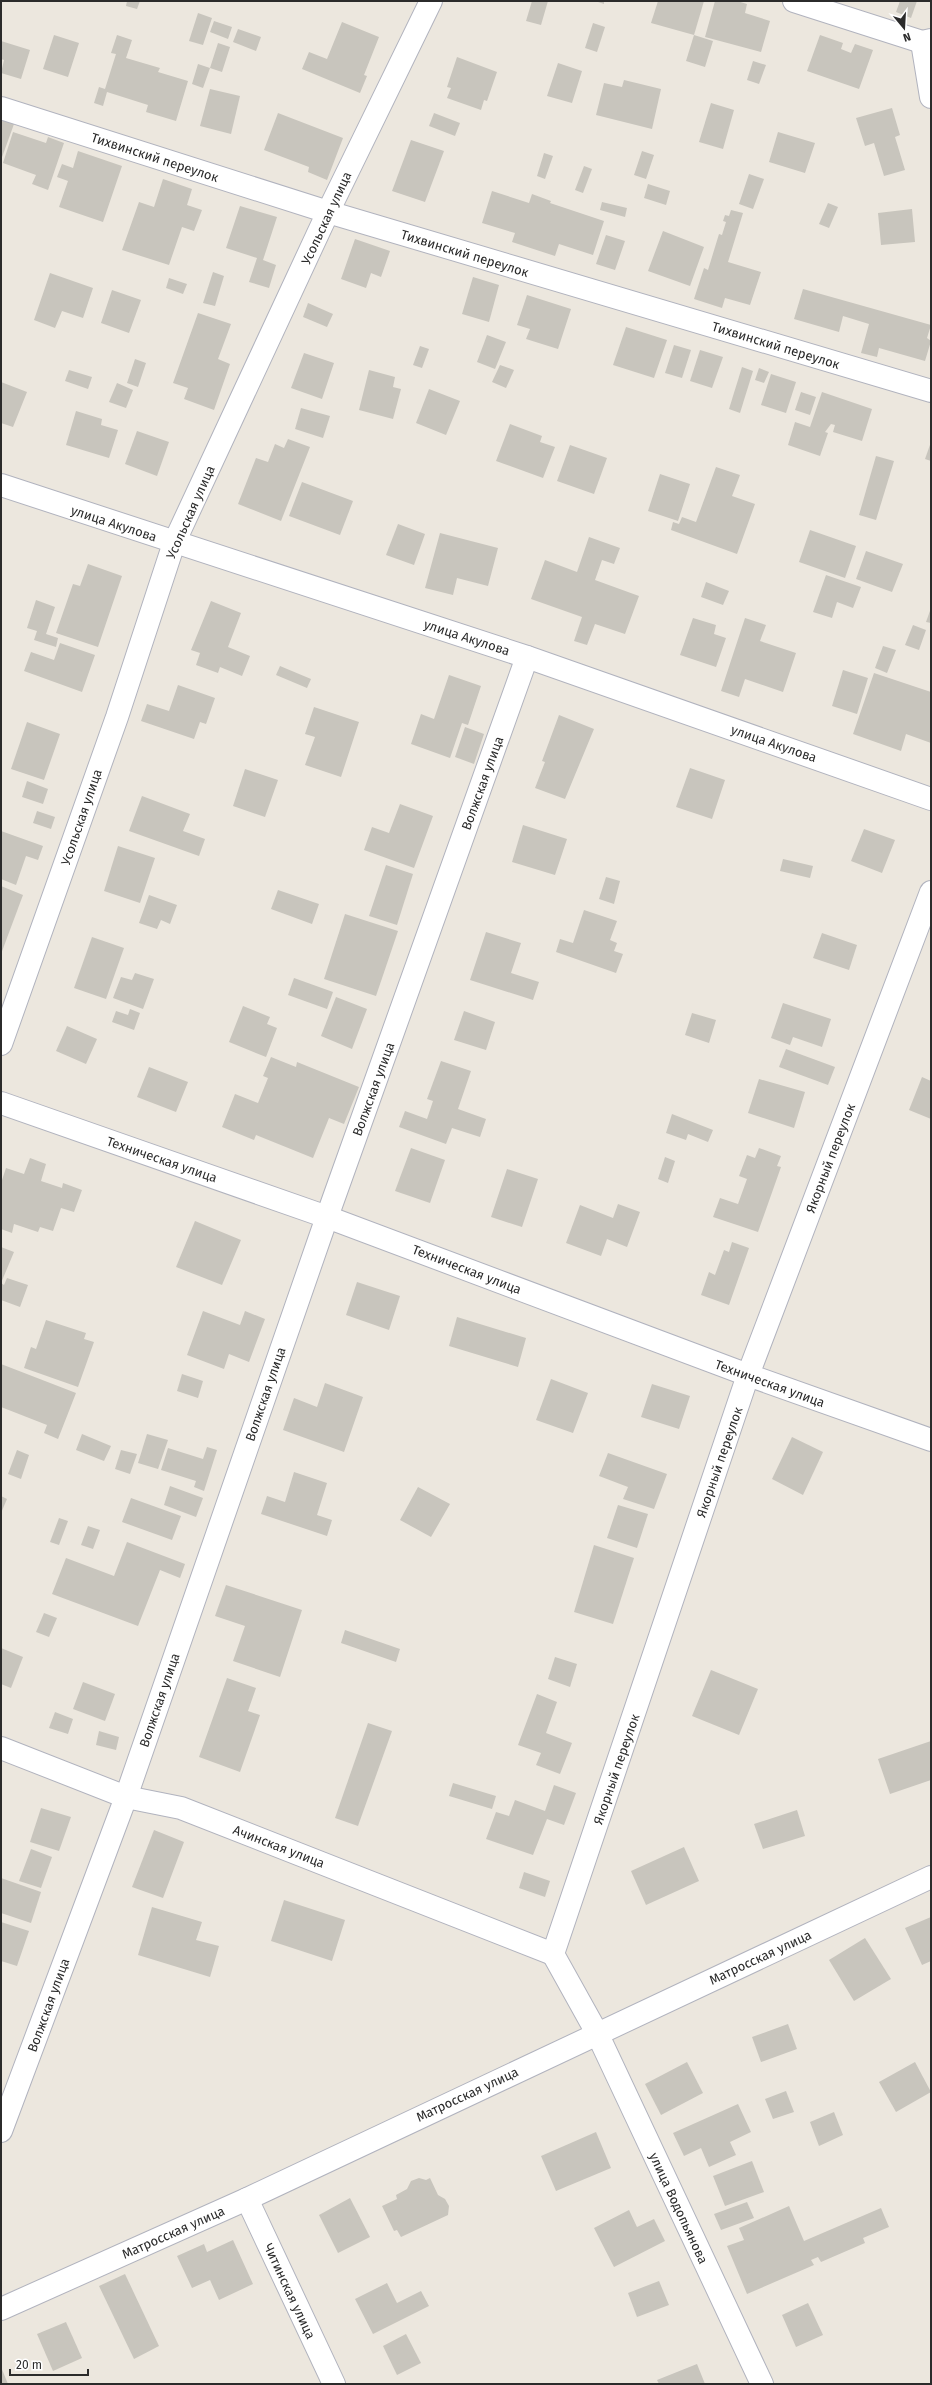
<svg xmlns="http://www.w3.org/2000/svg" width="932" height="2385" font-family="'Fira Sans',sans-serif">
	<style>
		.building { fill: #c8c5bd }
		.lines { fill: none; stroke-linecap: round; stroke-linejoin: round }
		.minor-casing { stroke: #b1b3be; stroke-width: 24 }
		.tertiary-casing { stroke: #b1b3be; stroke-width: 24 }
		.minor { stroke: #fff; stroke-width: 22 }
		.tertiary { stroke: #fff; stroke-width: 22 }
		.labels { text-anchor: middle; stroke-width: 4; stroke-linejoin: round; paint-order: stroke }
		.street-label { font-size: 13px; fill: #2b2b2b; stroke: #fff }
	</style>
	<rect width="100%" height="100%" fill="#ece7de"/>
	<g class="building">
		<polygon points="127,1 140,1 137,9 126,6"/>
		<polygon points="532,1 548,1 541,25 526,21"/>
		<polygon points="595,1 604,1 604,4"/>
		<polygon points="658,1 704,1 694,35 651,23"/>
		<polygon points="715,1 737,1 747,4 745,13 770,21 761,52 705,37"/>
		<polygon points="900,1 917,1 911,18 896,12"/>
		<polygon points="198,13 212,18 203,45 189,41"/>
		<polygon points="214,21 232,27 228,39 210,32"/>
		<polygon points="342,22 379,37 364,75 367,76 360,93 302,69 309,52 327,59"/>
		<polygon points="593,23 605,27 597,52 585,48"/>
		<polygon points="238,29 261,37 256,51 233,42"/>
		<polygon points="54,35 79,43 68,77 43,69"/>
		<polygon points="117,35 132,40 126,58 160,68 158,72 188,81 176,121 146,112 148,105 107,92 103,106 94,103 99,87 105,89 116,54 111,53"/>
		<polygon points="694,35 713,41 705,67 686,61"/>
		<polygon points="820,35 843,43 841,49 851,53 855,44 873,50 859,89 807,71"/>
		<polygon points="1,41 30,50 21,79 1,73 4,60 1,59"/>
		<polygon points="218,43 230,47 222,72 210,68 203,88 192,84 198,64 210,68"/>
		<polygon points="457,57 497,72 487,101 484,100 481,110 447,98 451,88 447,87"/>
		<polygon points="753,61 766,65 759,84 747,80"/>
		<polygon points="558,63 582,71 572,103 547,96"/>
		<polygon points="624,80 661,89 652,129 596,115 604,83 622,87"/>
		<polygon points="210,89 240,96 231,134 200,126"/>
		<polygon points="711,103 734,110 723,149 699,142"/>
		<polygon points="892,108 900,135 895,137 905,170 884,176 874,143 865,146 856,118"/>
		<polygon points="278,113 343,138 327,180 308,172 309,167 264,150"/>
		<polygon points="434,113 460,123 455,136 429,126"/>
		<polygon points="1,119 14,124 1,160"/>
		<polygon points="13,132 46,143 48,137 64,143 48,190 32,184 36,175 3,163"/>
		<polygon points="778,132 815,143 805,173 769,162"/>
		<polygon points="411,140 444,151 425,202 392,191"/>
		<polygon points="78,151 122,166 103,222 59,207 68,181 57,177 62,164 73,168"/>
		<polygon points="642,151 654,155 646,179 634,175"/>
		<polygon points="544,153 553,156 545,179 537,176"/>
		<polygon points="584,166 592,169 583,193 575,190"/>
		<polygon points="749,174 764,179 753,209 739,204"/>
		<polygon points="163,179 192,189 187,205 202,210 194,231 182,227 169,265 122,250 139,202 154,207"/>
		<polygon points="648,184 670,191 666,205 644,198"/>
		<polygon points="492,191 529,203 532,194 551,201 550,203 604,221 593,255 559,244 555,256 512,242 515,233 482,223"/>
		<polygon points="602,202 627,208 625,217 600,210"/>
		<polygon points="828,203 838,207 829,228 819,224"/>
		<polygon points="240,206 277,217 263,260 276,265 269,288 249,282 257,258 226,248"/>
		<polygon points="912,209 915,242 881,245 878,213"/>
		<polygon points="731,210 743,213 728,262 761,272 750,305 725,298 722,308 694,299 704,268 708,270 719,234 722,235 726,222 723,221 725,215 729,216"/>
		<polygon points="663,231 704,247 690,286 648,271"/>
		<polygon points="606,235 625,241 615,270 596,264"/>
		<polygon points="355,239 390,251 381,277 371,273 366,288 341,279"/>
		<polygon points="213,272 224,276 215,306 203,303"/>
		<polygon points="50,273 93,288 83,318 62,311 55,328 34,320"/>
		<polygon points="473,277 499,285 489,322 462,314"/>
		<polygon points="169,278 187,284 183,294 166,288"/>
		<polygon points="803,289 931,325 927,338 931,341 925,361 879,348 877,357 861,353 869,324 843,316 839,332 794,319"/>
		<polygon points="112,290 141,300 129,333 101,323"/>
		<polygon points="527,295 571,309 558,349 526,339 530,329 517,325"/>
		<polygon points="308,303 333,314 327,327 303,317"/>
		<polygon points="198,313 231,324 218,359 230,364 214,410 184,399 188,388 173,383"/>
		<polygon points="626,327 667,340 654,378 613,365"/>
		<polygon points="487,335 506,342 495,369 477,362"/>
		<polygon points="674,345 691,350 682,378 665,373"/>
		<polygon points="420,346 429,349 422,368 413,365"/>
		<polygon points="700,350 723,357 712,388 690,381"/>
		<polygon points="304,353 334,363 322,399 291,388"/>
		<polygon points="135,359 146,363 138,387 127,383"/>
		<polygon points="500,365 514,370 506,388 492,382"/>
		<polygon points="742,367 753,371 740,413 729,409"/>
		<polygon points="759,368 769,372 764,383 755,380"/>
		<polygon points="69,370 92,377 88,389 65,381"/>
		<polygon points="369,370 395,377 393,387 401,389 393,419 359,410"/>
		<polygon points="771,374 796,382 786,413 761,405"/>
		<polygon points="1,382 27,392 13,427 1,423"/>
		<polygon points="117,383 133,390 126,408 109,402"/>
		<polygon points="429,389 460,401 446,435 416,423"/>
		<polygon points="801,392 816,397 810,415 795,410"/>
		<polygon points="822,392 872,409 862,441 833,432 835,425 831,424 825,432 828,433 820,456 788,445 795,422 810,427"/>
		<polygon points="301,408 330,416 323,438 295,429"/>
		<polygon points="76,411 102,419 101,425 118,430 109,458 66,445"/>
		<polygon points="510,424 542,436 540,442 555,447 543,478 496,461"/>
		<polygon points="137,431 169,442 157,476 125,464"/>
		<polygon points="288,439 310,447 281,521 238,504 256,458 268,462 275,444 284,448"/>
		<polygon points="931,442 931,461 925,459"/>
		<polygon points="570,445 607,458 594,494 557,481"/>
		<polygon points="876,456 894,461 876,520 859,515"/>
		<polygon points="716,467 740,475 732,496 755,504 737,554 671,530 673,522 679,524 682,517 696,522"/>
		<polygon points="660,474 690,484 678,521 648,511"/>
		<polygon points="302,482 353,501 340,535 289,516"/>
		<polygon points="398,524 425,534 414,565 386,555"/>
		<polygon points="810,530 856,546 845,578 799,562"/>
		<polygon points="440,533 498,548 488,586 457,578 453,595 425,588"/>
		<polygon points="589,537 620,548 614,564 602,560 595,580 639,596 625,634 595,624 587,645 574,641 582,617 531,599 545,560 577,572"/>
		<polygon points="866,551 903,564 892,592 856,579"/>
		<polygon points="88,564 122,576 98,647 56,633 73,584 80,586"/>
		<polygon points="826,575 861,587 853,608 837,602 832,618 813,612"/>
		<polygon points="706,582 729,591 723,605 701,597"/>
		<polygon points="36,600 55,607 46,634 58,638 56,647 34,640 37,631 27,628"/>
		<polygon points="211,601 241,613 228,647 250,656 242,676 220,667 218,673 196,665 200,653 191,650"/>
		<polygon points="931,608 931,623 926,622"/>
		<polygon points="693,618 716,625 714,634 726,638 716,667 680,655"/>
		<polygon points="745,618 766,625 760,641 796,653 783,692 745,679 739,697 721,691"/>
		<polygon points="913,625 926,630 919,650 905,645"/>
		<polygon points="60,643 95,655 82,692 24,671 31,652 54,660"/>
		<polygon points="883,646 896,650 887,673 875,668"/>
		<polygon points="280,666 311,679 307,688 276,675"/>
		<polygon points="843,670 868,678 857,714 832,706"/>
		<polygon points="874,673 931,692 931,743 906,734 901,751 853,734"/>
		<polygon points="449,675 481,686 468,725 462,723 450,758 411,744 421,714 434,719"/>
		<polygon points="178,685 215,698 206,724 200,722 194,739 141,721 147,704 169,711"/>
		<polygon points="314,707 359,722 341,777 305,765 315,737 305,734"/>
		<polygon points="559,715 594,729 565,799 535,788 545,762 542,761"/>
		<polygon points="27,722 60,734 44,780 11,769"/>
		<polygon points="465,727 484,734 474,764 455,757"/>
		<polygon points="690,768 725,780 712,819 676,807"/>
		<polygon points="245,769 278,780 265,817 233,806"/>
		<polygon points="27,781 48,789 43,804 22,797"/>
		<polygon points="142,796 190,814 183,831 205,839 199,856 129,831"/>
		<polygon points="400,804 433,816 414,868 364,850 372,827 389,833"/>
		<polygon points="37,811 55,817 51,829 33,823"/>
		<polygon points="523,825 567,839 555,875 512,862"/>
		<polygon points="864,829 895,840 882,873 851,861"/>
		<polygon points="1,831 43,846 38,860 26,856 16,885 1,879"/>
		<polygon points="118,846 155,858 140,903 104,891"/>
		<polygon points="783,859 813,866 810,878 780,871"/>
		<polygon points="386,865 413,874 397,925 369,916"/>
		<polygon points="606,877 620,881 614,904 599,899"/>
		<polygon points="1,886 23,895 1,954"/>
		<polygon points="278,890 319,904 312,924 271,909"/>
		<polygon points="149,895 177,905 170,924 161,920 157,929 139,923"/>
		<polygon points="584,910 617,921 610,940 617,943 614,951 623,954 616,973 556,952 560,939 573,943"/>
		<polygon points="345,914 398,931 376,996 324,979"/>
		<polygon points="486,932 521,943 511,973 539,982 533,1000 470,980"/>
		<polygon points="822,933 857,945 849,970 813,958"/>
		<polygon points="92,937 124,948 106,999 74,988"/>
		<polygon points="135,973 154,979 143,1009 113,998 121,977 132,980"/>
		<polygon points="294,978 333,992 327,1009 288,995"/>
		<polygon points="336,997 367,1009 352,1049 321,1036"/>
		<polygon points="783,1003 831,1019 822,1047 793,1037 790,1045 771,1038"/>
		<polygon points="243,1006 270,1017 267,1024 277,1028 266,1057 229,1042"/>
		<polygon points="130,1009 140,1013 134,1030 112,1022 116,1011 128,1015"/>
		<polygon points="464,1011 495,1022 486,1050 454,1040"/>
		<polygon points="692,1013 716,1020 709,1043 685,1035"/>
		<polygon points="67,1026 97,1039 86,1064 56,1051"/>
		<polygon points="786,1049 835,1067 828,1085 779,1067"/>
		<polygon points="271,1057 296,1067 297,1062 359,1087 344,1124 329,1118 313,1158 256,1135 254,1140 222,1127 235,1094 258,1103 268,1078 263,1076"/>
		<polygon points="441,1061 471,1071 458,1109 486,1119 480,1137 452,1128 446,1144 399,1127 405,1111 427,1119 433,1101 427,1099"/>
		<polygon points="149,1067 188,1082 176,1112 137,1097"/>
		<polygon points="922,1077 931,1081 931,1119 909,1110"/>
		<polygon points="759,1079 805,1092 794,1128 748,1113"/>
		<polygon points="672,1114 713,1130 708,1142 688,1134 686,1140 666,1133"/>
		<polygon points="411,1148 445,1160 430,1203 395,1191"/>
		<polygon points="759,1148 781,1156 777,1166 781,1167 758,1232 713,1217 720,1198 738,1204 747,1179 739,1176 747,1155 755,1158"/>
		<polygon points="665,1157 675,1161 668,1183 658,1179"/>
		<polygon points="30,1158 46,1164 41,1181 62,1188 63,1183 82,1190 74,1212 61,1208 53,1231 40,1227 38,1232 14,1224 12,1233 1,1229 1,1183 6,1168 24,1174"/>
		<polygon points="507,1169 538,1179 522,1227 491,1217"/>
		<polygon points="618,1204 640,1212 627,1247 607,1239 601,1256 566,1243 580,1205 613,1218"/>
		<polygon points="195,1221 241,1240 222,1285 176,1267"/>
		<polygon points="732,1242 749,1248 729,1305 701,1295 709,1272 715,1275 724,1250 729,1252"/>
		<polygon points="1,1247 14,1252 1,1283 4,1285 7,1278 28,1285 20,1307 1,1300"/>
		<polygon points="357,1282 400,1296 389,1330 346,1315"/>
		<polygon points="203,1311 240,1325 245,1311 265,1319 249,1362 229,1354 224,1369 187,1355"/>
		<polygon points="457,1317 526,1338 518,1367 449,1346"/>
		<polygon points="46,1320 86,1333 84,1339 94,1342 78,1387 24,1368 31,1347 36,1349"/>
		<polygon points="1,1364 76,1393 58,1439 44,1433 47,1425 1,1407"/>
		<polygon points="182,1374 203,1381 198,1398 177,1391"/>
		<polygon points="551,1379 588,1393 573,1433 536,1420"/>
		<polygon points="325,1383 363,1397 344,1452 283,1430 294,1398 317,1407"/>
		<polygon points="652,1384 690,1396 679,1429 641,1417"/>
		<polygon points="82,1434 111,1446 104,1461 76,1450"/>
		<polygon points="147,1434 168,1440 158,1469 138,1463"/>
		<polygon points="792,1437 823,1452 803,1495 772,1479"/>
		<polygon points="207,1447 217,1450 204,1491 194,1487 196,1481 161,1470 168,1448 203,1459"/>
		<polygon points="17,1450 29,1455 21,1479 8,1474"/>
		<polygon points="121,1450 137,1454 130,1474 115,1469"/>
		<polygon points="608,1453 667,1474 654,1509 623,1499 628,1487 599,1476"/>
		<polygon points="294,1472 327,1483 317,1515 332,1520 327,1536 261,1514 267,1496 285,1502"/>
		<polygon points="170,1486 203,1498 196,1517 164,1505"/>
		<polygon points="418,1487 450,1504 431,1537 400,1520"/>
		<polygon points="1,1496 7,1499 1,1513"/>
		<polygon points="131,1498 181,1516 172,1540 122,1522"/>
		<polygon points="618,1505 648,1514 637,1548 607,1538"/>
		<polygon points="59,1518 68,1521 59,1545 50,1542"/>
		<polygon points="88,1526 100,1530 93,1549 81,1545"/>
		<polygon points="127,1542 185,1564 180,1578 160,1570 138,1626 52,1594 66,1558 114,1576"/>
		<polygon points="594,1545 634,1558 613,1624 574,1612"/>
		<polygon points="226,1585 302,1610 280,1677 233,1661 245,1626 215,1616"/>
		<polygon points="44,1613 57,1618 49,1637 36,1632"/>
		<polygon points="345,1630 400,1649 396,1662 341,1643"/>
		<polygon points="1,1648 23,1657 11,1688 1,1684"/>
		<polygon points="555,1657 577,1664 570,1687 548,1679"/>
		<polygon points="711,1670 758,1689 739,1735 692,1716"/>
		<polygon points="227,1678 256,1688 248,1711 260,1715 240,1772 199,1757"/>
		<polygon points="83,1682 115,1694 105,1721 73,1709"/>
		<polygon points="537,1694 557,1702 546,1733 572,1743 560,1774 536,1765 541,1753 518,1745"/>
		<polygon points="55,1712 73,1719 68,1734 49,1728"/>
		<polygon points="368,1723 392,1731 358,1826 335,1818"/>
		<polygon points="99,1731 119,1737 116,1750 96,1745"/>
		<polygon points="931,1741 931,1780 890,1794 878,1759"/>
		<polygon points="453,1783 496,1796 492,1809 449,1796"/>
		<polygon points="554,1785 576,1793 564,1825 547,1819 533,1855 486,1839 496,1812 509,1816 515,1800 545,1811"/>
		<polygon points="41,1808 71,1817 59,1851 30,1842"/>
		<polygon points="797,1810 805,1836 763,1849 754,1824"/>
		<polygon points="154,1830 184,1842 163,1898 132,1887"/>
		<polygon points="684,1847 699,1881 646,1905 631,1871"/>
		<polygon points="31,1849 52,1857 41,1888 19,1881"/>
		<polygon points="524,1872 550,1881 545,1897 519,1888"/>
		<polygon points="1,1878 41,1892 31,1923 1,1913"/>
		<polygon points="284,1900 345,1920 332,1961 271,1941"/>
		<polygon points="152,1907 202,1922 196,1940 219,1946 210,1977 138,1955"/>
		<polygon points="931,1917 931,1961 922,1965 905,1928"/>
		<polygon points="1,1922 29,1931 17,1966 1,1961"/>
		<polygon points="865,1938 891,1979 854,2001 829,1960"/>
		<polygon points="788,2024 797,2049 761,2062 752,2037"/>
		<polygon points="687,2062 703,2093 661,2115 645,2084"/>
		<polygon points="915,2062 931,2092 896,2112 879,2082"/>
		<polygon points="786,2091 794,2112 773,2119 765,2099"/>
		<polygon points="738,2104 751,2132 730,2142 736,2155 709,2167 701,2148 684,2156 673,2133"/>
		<polygon points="834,2112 843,2135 819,2146 810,2122"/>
		<polygon points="596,2132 611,2168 556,2191 541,2156"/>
		<polygon points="752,2161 764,2192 725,2206 713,2176"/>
		<polygon points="419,2178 426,2180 430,2178 438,2195 445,2199 449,2206 448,2215 401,2237 397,2230 394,2231 382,2206 397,2199 396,2195 407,2189 411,2181"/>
		<polygon points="350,2198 370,2237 338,2253 319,2215"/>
		<polygon points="747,2202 754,2218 721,2230 714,2214"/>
		<polygon points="789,2206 804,2241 881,2208 889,2227 863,2238 865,2243 821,2262 818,2257 811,2260 814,2265 747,2294 727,2246 744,2240 739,2228"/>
		<polygon points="629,2210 637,2227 654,2219 665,2241 614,2267 594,2228"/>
		<polygon points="233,2240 253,2284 219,2300 210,2280 192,2288 177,2256 204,2244 207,2252"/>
		<polygon points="125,2274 159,2346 134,2359 99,2286"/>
		<polygon points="659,2281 669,2305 637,2317 628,2293"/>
		<polygon points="387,2283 397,2303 421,2291 429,2306 373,2334 355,2299"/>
		<polygon points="808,2303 823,2335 796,2347 782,2315"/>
		<polygon points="66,2322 82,2358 53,2371 37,2334"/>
		<polygon points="406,2334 421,2363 397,2375 383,2346"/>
		<polygon points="697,2364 705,2384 659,2384 657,2380"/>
		<polygon points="1,2367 8,2384 1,2384"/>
	</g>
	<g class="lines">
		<defs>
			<g id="minor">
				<polyline points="794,1 922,42 931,40"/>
				<polyline points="922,42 931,97"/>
				<polyline points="1,108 328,212 931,391"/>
				<polyline points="1,485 527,657 931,799"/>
				<polyline points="1,1044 117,717 174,543 328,212 431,1"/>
				<polyline points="1,1748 126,1797 181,1808 553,1954"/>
				<polyline points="1,2131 126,1797 327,1217 527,657"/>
				<polyline points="247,2199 334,2384"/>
				<polyline points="1,2309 247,2199 931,1877"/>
				<polyline points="762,2384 597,2033 553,1954 748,1375 931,892"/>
			</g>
			<polyline id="tertiary" points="1,1103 327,1217 748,1375 931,1440"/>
		</defs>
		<use href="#minor" class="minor-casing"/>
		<use href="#tertiary" class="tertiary-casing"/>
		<use href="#minor" class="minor"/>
		<use href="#tertiary" class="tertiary"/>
	</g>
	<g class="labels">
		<g class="street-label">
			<text transform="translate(155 157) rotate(18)" y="5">Тихвинский переулок</text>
			<text transform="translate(326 218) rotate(-65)" y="5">Усольская улица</text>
			<text transform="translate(465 253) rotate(17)" y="5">Тихвинский переулок</text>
			<text transform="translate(776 345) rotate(17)" y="5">Тихвинский переулок</text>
			<text transform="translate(190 512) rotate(-66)" y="5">Усольская улица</text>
			<text transform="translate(114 523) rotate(18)" y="5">улица Акулова</text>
			<text transform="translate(467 637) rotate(18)" y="5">улица Акулова</text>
			<text transform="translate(774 743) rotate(19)" y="5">улица Акулова</text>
			<text transform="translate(482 783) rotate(-70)" y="5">Волжская улица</text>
			<text transform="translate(81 817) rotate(-71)" y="5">Усольская улица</text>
			<text transform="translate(373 1089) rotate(-70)" y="5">Волжская улица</text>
			<text transform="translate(830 1158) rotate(-69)" y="5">Якорный переулок</text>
			<text transform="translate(162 1159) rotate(19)" y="5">Техническая улица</text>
			<text transform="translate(467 1269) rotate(21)" y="5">Техническая улица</text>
			<text transform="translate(770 1383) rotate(20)" y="5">Техническая улица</text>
			<text transform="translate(265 1394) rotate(-71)" y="5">Волжская улица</text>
			<text transform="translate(719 1462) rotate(-71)" y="5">Якорный переулок</text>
			<text transform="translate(159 1700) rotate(-71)" y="5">Волжская улица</text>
			<text transform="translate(616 1769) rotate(-71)" y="5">Якорный переулок</text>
			<text transform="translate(279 1846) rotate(21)" y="5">Ачинская улица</text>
			<text transform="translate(760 1957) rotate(-25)" y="5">Матросская улица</text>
			<text transform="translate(48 2005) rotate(-70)" y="5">Волжская улица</text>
			<text transform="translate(467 2094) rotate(-25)" y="5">Матросская улица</text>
			<text transform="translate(679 2208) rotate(65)" y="5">улица Водопьянова</text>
			<text transform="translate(173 2232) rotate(-24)" y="5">Матросская улица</text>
			<text transform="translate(290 2291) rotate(65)" y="5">Читинская улица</text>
		</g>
	</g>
	<rect width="932" height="2385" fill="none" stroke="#2b2b2b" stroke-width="4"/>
	<g transform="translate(904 28) rotate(162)" stroke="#ffffff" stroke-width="3" paint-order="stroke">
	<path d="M0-3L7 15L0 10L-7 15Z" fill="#2b2b2b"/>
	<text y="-6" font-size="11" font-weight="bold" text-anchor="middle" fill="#2b2b2b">N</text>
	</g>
	<path d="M10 2369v6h78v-6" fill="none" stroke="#2b2b2b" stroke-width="2"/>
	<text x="16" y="2369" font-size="12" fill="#2b2b2b" stroke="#ffffff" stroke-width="3" paint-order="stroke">20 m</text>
</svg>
